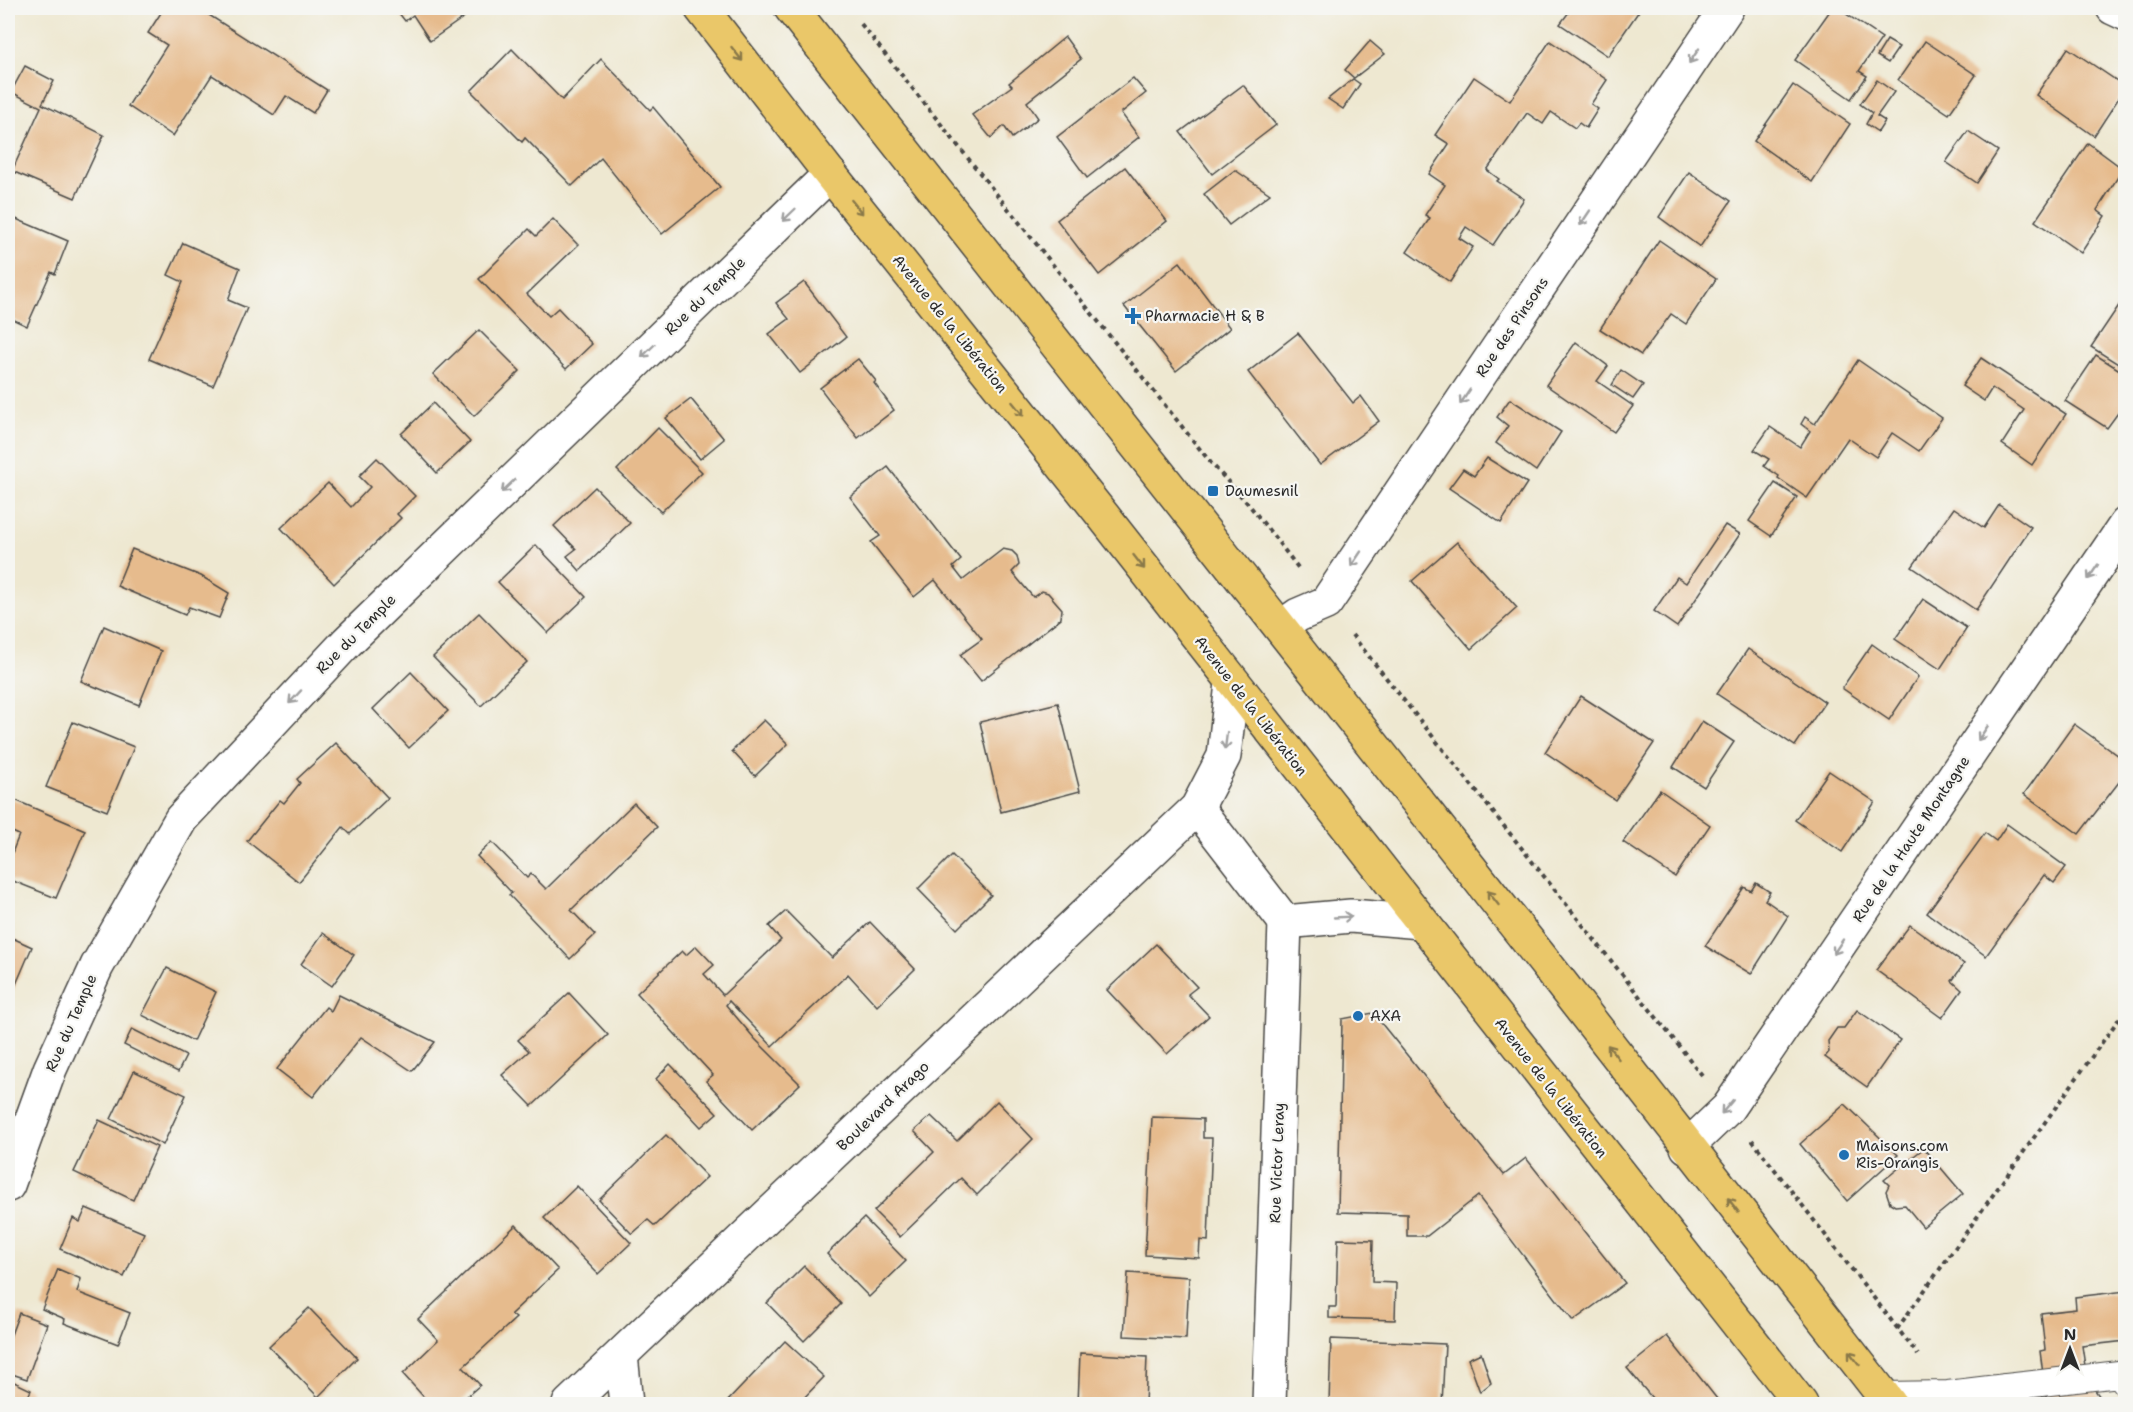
<svg xmlns="http://www.w3.org/2000/svg" width="2133" height="1412" font-family="'Shantell Sans',sans-serif">
	<style>
		.building { fill: #e6bb8d }
		.lines { fill: none; stroke-linecap: round; stroke-linejoin: round }
		.service-casing { stroke: #484744; stroke-width: 28 }
		.minor-casing { stroke: #484744; stroke-width: 36 }
		.primary-casing { stroke: #484744; stroke-width: 36 }
		.path { stroke: #484744; stroke-width: 4; stroke-dasharray: 4.5 4.5; stroke-linecap: butt }
		.service { stroke: #fff; stroke-width: 26 }
		.minor { stroke: #fff; stroke-width: 33 }
		.primary { stroke: #eac769; stroke-width: 33 }
		.oneway { stroke: #8a794a }
		.oneway2 { stroke: #a0a0a0 }
		.poi-dot { fill: #1f6fb2; stroke: #f6f6f2; stroke-width: 2 }
		.labels { text-anchor: middle; stroke-width: 4.5; stroke-linejoin: round; paint-order: stroke }
		.street-label { font-size: 15px; fill: #2b2b2b; stroke: #f6f6f2 }
		.poi-label { font-size: 15px; fill: #2b2b2b; stroke: #f6f6f2; text-anchor: start }
	</style>
	<rect width="100%" height="100%" fill="#f6f6f2"/>
	<filter id="ink" filterUnits="userSpaceOnUse"><feTurbulence type="fractalNoise" baseFrequency=".0167" numOctaves="2"/><feDisplacementMap in="SourceGraphic" scale="12" xChannelSelector="R" yChannelSelector="G"/><feConvolveMatrix kernelMatrix="1 2 1 2 8 2 1 2 1" color-interpolation-filters="sRGB"/></filter>
	<filter id="wash" filterUnits="userSpaceOnUse"><feTurbulence type="fractalNoise" baseFrequency=".008" numOctaves="4" result="noise"/><feDisplacementMap in="SourceGraphic" scale="24" xChannelSelector="R" yChannelSelector="G"/><feGaussianBlur stdDeviation="1.35" result="paint"/><feColorMatrix in="noise" values="0 0 0 0 0 0 0 0 0 0 0 0 0 0 0 0 0 1.4 0 .05"/><feComposite in="paint" operator="in"/></filter>
	<g filter="url(#wash)">
		<rect width="100%" height="100%" fill="#eee8d1"/>
		<g id="blocks">
			<g class="building">
				<polygon points="164,8 198,8 327,90 313,113 286,96 274,115 212,75 173,136 128,106 167,45 148,33"/>
				<polygon points="395,8 477,8 430,41 413,15 405,21"/>
				<polygon points="1572,8 1641,8 1608,56 1560,24"/>
				<polygon points="1832,8 1837,8 1882,38 1859,71 1867,76 1851,99 1795,60"/>
				<polygon points="1065,37 1081,59 1027,102 1038,118 1012,138 1004,126 991,138 972,115 1012,86 1009,83"/>
				<polygon points="1887,40 1899,47 1888,63 1877,56"/>
				<polygon points="1370,41 1385,54 1354,78 1345,70"/>
				<polygon points="1550,41 1607,80 1591,104 1598,109 1586,128 1579,123 1575,128 1551,112 1543,124 1527,113 1487,170 1499,179 1497,181 1524,199 1493,245 1466,227 1459,238 1473,247 1450,282 1407,252 1430,218 1425,215 1445,185 1429,174 1449,144 1435,135 1474,77 1510,101"/>
				<polygon points="1925,41 1976,75 1949,114 1898,80"/>
				<polygon points="2068,48 2126,87 2094,136 2036,95"/>
				<polygon points="512,49 562,100 601,59 650,110 653,107 720,187 662,234 601,158 572,186 525,138 522,142 471,91"/>
				<polygon points="25,66 54,81 42,104 104,135 75,198 12,171 41,107 11,92"/>
				<polygon points="1133,78 1146,93 1121,113 1139,137 1087,178 1057,137"/>
				<polygon points="1353,79 1360,84 1343,109 1328,99"/>
				<polygon points="1877,80 1894,92 1877,116 1885,121 1878,132 1866,124 1872,113 1860,104"/>
				<polygon points="1243,85 1276,125 1212,174 1180,132"/>
				<polygon points="1793,85 1850,124 1812,182 1754,141"/>
				<polygon points="1968,131 1998,151 1977,183 1946,162"/>
				<polygon points="2088,143 2123,169 2097,210 2105,216 2081,253 2035,221"/>
				<polygon points="1125,167 1167,221 1099,275 1057,220"/>
				<polygon points="1235,170 1270,194 1229,225 1204,194"/>
				<polygon points="1689,172 1731,201 1700,247 1659,217"/>
				<polygon points="9,216 68,241 55,274 51,272 27,326 8,317"/>
				<polygon points="553,219 578,245 527,294 549,316 558,308 592,344 566,369 479,279 529,229 536,236"/>
				<polygon points="1659,240 1716,279 1686,324 1671,314 1641,355 1600,329"/>
				<polygon points="183,243 240,268 228,300 247,308 213,386 149,359 183,282 168,275"/>
				<polygon points="1180,262 1230,328 1176,371 1124,306"/>
				<polygon points="804,282 846,337 800,373 769,334 789,319 776,303"/>
				<polygon points="2126,295 2126,369 2091,347"/>
				<polygon points="479,330 520,371 474,416 433,374"/>
				<polygon points="1298,333 1353,403 1361,396 1379,421 1320,465 1248,372"/>
				<polygon points="1576,342 1608,366 1597,381 1633,406 1614,432 1546,385"/>
				<polygon points="2096,355 2126,374 2126,402 2107,428 2065,401"/>
				<polygon points="1981,358 2066,414 2032,465 2002,444 2024,410 1992,388 1984,401 1962,386"/>
				<polygon points="858,359 876,381 874,383 894,410 858,438 820,388"/>
				<polygon points="1858,360 1942,418 1919,451 1892,433 1876,457 1848,438 1807,498 1778,478 1779,476 1764,466 1769,459 1754,450 1770,427 1800,447 1810,431 1801,424 1805,417 1815,424"/>
				<polygon points="1621,370 1643,385 1633,399 1612,385"/>
				<polygon points="691,399 724,439 700,459 666,418"/>
				<polygon points="1510,399 1561,432 1536,471 1496,443 1508,426 1497,417"/>
				<polygon points="433,403 470,442 437,473 401,434"/>
				<polygon points="658,428 702,472 661,512 617,470"/>
				<polygon points="377,458 415,496 397,514 401,518 334,584 281,528 328,483 351,507 370,487 359,476"/>
				<polygon points="1487,458 1527,483 1501,523 1449,488 1463,469 1474,476"/>
				<polygon points="888,467 961,560 953,567 963,580 1003,549 1012,551 1017,556 1019,565 1012,572 1033,597 1042,591 1048,593 1062,609 1061,618 981,681 960,655 982,639 935,580 914,597 871,542 880,536 850,497"/>
				<polygon points="1775,483 1797,497 1771,536 1749,521"/>
				<polygon points="595,487 630,523 580,571 567,556 576,549 554,526"/>
				<polygon points="1999,505 2031,527 1976,610 1912,567 1954,508 1984,528"/>
				<polygon points="1725,525 1740,534 1677,627 1654,611 1677,577 1686,583"/>
				<polygon points="1457,542 1517,608 1471,649 1412,581"/>
				<polygon points="536,545 586,597 548,633 498,582"/>
				<polygon points="132,549 201,576 229,593 219,618 189,607 185,615 117,586"/>
				<polygon points="1923,599 1967,628 1940,669 1895,639"/>
				<polygon points="479,613 527,662 481,706 433,657"/>
				<polygon points="104,626 161,651 139,705 81,681"/>
				<polygon points="1872,644 1918,677 1889,720 1842,688"/>
				<polygon points="1748,649 1825,702 1795,746 1717,694"/>
				<polygon points="411,672 448,711 409,748 373,709"/>
				<polygon points="1581,696 1654,743 1615,800 1545,752"/>
				<polygon points="1058,703 1080,791 1001,812 980,722"/>
				<polygon points="764,720 788,744 755,776 732,751"/>
				<polygon points="1702,721 1734,742 1704,787 1673,767"/>
				<polygon points="73,722 134,747 107,811 46,787"/>
				<polygon points="2074,724 2126,761 2126,773 2079,834 2024,794"/>
				<polygon points="336,743 388,798 350,834 343,827 299,882 247,841 280,800 284,803 300,783 297,779"/>
				<polygon points="1829,771 1875,802 1842,852 1795,820"/>
				<polygon points="1660,790 1710,825 1675,877 1623,842"/>
				<polygon points="8,797 85,830 56,898 8,879 8,851 12,853 19,835 8,830"/>
				<polygon points="634,803 657,827 571,910 595,935 570,959 509,895 512,893 477,856 492,842 527,878 531,874 546,889"/>
				<polygon points="2007,824 2066,867 2054,883 2044,875 1986,956 1927,913 1985,833 1996,841"/>
				<polygon points="952,855 991,895 957,929 918,889"/>
				<polygon points="1756,883 1770,892 1765,900 1788,916 1751,974 1705,946 1744,887 1751,891"/>
				<polygon points="786,911 832,958 870,922 915,969 877,1006 848,974 772,1046 729,1001 726,1005 755,1039 800,1084 752,1130 706,1081 713,1075 637,993 682,951 686,955 696,946 714,965 704,974 723,995 781,940 769,926"/>
				<polygon points="1910,925 1964,964 1952,981 1962,990 1942,1018 1876,970"/>
				<polygon points="323,933 354,955 332,986 301,964"/>
				<polygon points="8,936 32,947 8,1003"/>
				<polygon points="1156,944 1197,987 1188,994 1209,1016 1167,1054 1107,990"/>
				<polygon points="167,968 216,992 193,1041 142,1015"/>
				<polygon points="569,993 608,1035 532,1106 502,1075 529,1051 518,1040"/>
				<polygon points="339,995 435,1042 412,1071 361,1037 313,1097 277,1069 326,1007 331,1011"/>
				<polygon points="1857,1010 1900,1040 1867,1087 1825,1057 1829,1052 1828,1041 1837,1028 1844,1028"/>
				<polygon points="1373,1013 1504,1175 1526,1158 1625,1283 1573,1321 1478,1196 1427,1236 1407,1236 1407,1214 1338,1212 1342,1019"/>
				<polygon points="132,1029 186,1056 178,1072 124,1045"/>
				<polygon points="670,1064 717,1113 701,1127 656,1079"/>
				<polygon points="134,1071 186,1095 163,1145 111,1119"/>
				<polygon points="997,1101 1033,1139 977,1195 961,1178 900,1237 874,1211 934,1152 914,1131 931,1116 957,1141"/>
				<polygon points="1845,1104 1898,1155 1847,1201 1800,1144"/>
				<polygon points="1152,1117 1203,1119 1203,1138 1212,1138 1208,1241 1200,1240 1199,1258 1145,1255"/>
				<polygon points="99,1120 157,1147 133,1200 74,1172"/>
				<polygon points="666,1135 707,1177 655,1226 648,1220 632,1234 599,1200"/>
				<polygon points="1924,1148 1963,1194 1923,1227 1905,1205 1895,1206 1890,1203 1886,1191 1889,1185 1884,1180"/>
				<polygon points="577,1186 631,1243 598,1274 544,1218"/>
				<polygon points="86,1208 144,1233 124,1277 60,1249 73,1218 80,1222"/>
				<polygon points="864,1218 906,1261 869,1297 827,1254"/>
				<polygon points="516,1225 558,1270 511,1314 516,1318 463,1367 480,1385 458,1404 430,1404 403,1374 438,1340 418,1319"/>
				<polygon points="1338,1239 1373,1240 1372,1282 1396,1283 1395,1320 1329,1318 1329,1307 1336,1307"/>
				<polygon points="804,1266 841,1304 804,1341 767,1303"/>
				<polygon points="58,1269 81,1279 77,1292 130,1313 118,1344 64,1323 65,1319 42,1309"/>
				<polygon points="1128,1273 1189,1277 1186,1339 1124,1336"/>
				<polygon points="2126,1291 2126,1341 2082,1346 2087,1379 2105,1404 2047,1404 2040,1351 2045,1350 2041,1313 2076,1309 2075,1297"/>
				<polygon points="309,1308 357,1358 318,1397 269,1346"/>
				<polygon points="19,1313 47,1324 27,1379 12,1374 10,1380 31,1390 25,1404 8,1404 8,1343"/>
				<polygon points="1667,1336 1721,1404 1657,1404 1627,1368"/>
				<polygon points="1331,1339 1445,1344 1442,1404 1329,1404"/>
				<polygon points="785,1341 824,1377 798,1404 725,1404"/>
				<polygon points="1080,1353 1147,1357 1145,1404 1078,1404"/>
				<polygon points="1481,1353 1491,1383 1480,1392 1468,1359"/>
			</g>
		</g>
	</g>
	<g filter="url(#ink)">
		<use href="#blocks" fill-opacity="0" stroke="#484744" stroke-width="1.5"/>
		<g class="lines">
			<defs>
				<g id="service">
					<polyline points="2006,1387 2119,1374 2126,1383"/>
					<polyline points="1882,1395 1948,1394 2006,1387 2019,1404"/>
				</g>
				<g id="minor">
					<polyline points="2113,8 2126,14"/>
					<polyline points="1281,627 1298,615 1326,603 1727,8"/>
					<polyline points="1197,808 1285,922"/>
					<polyline points="1285,922 1351,916 1421,922"/>
					<polyline points="1687,1147 1728,1108 2126,524"/>
					<polyline points="8,1185 50,1069 97,966 181,819 347,642 830,174"/>
					<polyline points="621,1355 626,1404"/>
					<polyline points="569,1404 1197,808 1224,756 1232,683"/>
					<polyline points="1269,1404 1285,922"/>
				</g>
				<g id="primary">
					<polyline points="701,8 830,174 1100,512 1801,1404"/>
					<path d="M791,8C1157,473 1527,936 1890,1404"/>
				</g>
			</defs>
			<use href="#service" class="service-casing"/>
			<use href="#minor" class="minor-casing"/>
			<use href="#primary" class="primary-casing"/>
			<g class="path">
				<polyline points="861,24 1211,463 1250,506 1300,570"/>
				<polyline points="1352,635 1702,1075"/>
				<polyline points="1752,1140 1918,1355"/>
				<polyline points="1897,1329 2126,1009"/>
			</g>
			<use href="#service" class="service"/>
			<use href="#minor" class="minor"/>
			<use href="#primary" class="primary"/>
		</g>
		<defs><path id="oneway-shaft" d="M-6 0H5M1.5-3L5.5 0L1.5 3" fill="none" stroke-width="1.6" stroke-linecap="round" stroke-linejoin="round" transform="scale(1.5)"/></defs>
		<g class="oneway">
			<use href="#oneway-shaft" transform="translate(737 54) rotate(52)"/>
			<use href="#oneway-shaft" transform="translate(857 207) rotate(51)"/>
			<use href="#oneway-shaft" transform="translate(1018 409) rotate(51)"/>
			<use href="#oneway-shaft" transform="translate(1139 562) rotate(52)"/>
			<use href="#oneway-shaft" transform="translate(1493 898) rotate(-128)"/>
			<use href="#oneway-shaft" transform="translate(1613 1052) rotate(-128)"/>
			<use href="#oneway-shaft" transform="translate(1733 1205) rotate(-128)"/>
			<use href="#oneway-shaft" transform="translate(1854 1358) rotate(-128)"/>
		</g>
		<g class="oneway2">
			<use href="#oneway-shaft" transform="translate(1694 56) rotate(124)"/>
			<use href="#oneway-shaft" transform="translate(789 215) rotate(136)"/>
			<use href="#oneway-shaft" transform="translate(1585 218) rotate(124)"/>
			<use href="#oneway-shaft" transform="translate(648 351) rotate(136)"/>
			<use href="#oneway-shaft" transform="translate(1465 397) rotate(124)"/>
			<use href="#oneway-shaft" transform="translate(508 486) rotate(136)"/>
			<use href="#oneway-shaft" transform="translate(1356 559) rotate(124)"/>
			<use href="#oneway-shaft" transform="translate(2093 572) rotate(124)"/>
			<use href="#oneway-shaft" transform="translate(295 697) rotate(133)"/>
			<use href="#oneway-shaft" transform="translate(1983 733) rotate(124)"/>
			<use href="#oneway-shaft" transform="translate(1226 741) rotate(97)"/>
			<use href="#oneway-shaft" transform="translate(1343 917) rotate(-3)"/>
			<use href="#oneway-shaft" transform="translate(1838 947) rotate(124)"/>
			<use href="#oneway-shaft" transform="translate(1727 1107) rotate(130)"/>
		</g>
	</g>
	<g class="poi-dot">
		<path d="M1130 307h6v6h6v6h-6v6h-6v-6h-6v-6h6z"/>
		<rect x="1207" y="485" width="12" height="12" rx="3"/>
		<circle cx="1358" cy="1016" r="6"/>
		<circle cx="1844" cy="1155" r="6"/>
	</g>
	<g class="labels">
		<g class="street-label">
			<text transform="translate(705 296) rotate(-44)" y="5">Rue du Temple</text>
			<text transform="translate(950 324) rotate(51)" y="5">Avenue de la Libération</text>
			<text transform="translate(1512 327) rotate(-56)" y="5">Rue des Pinsons</text>
			<text transform="translate(356 634) rotate(-45)" y="5">Rue du Temple</text>
			<text transform="translate(1251 706) rotate(52)" y="5">Avenue de la Libération</text>
			<text transform="translate(1911 839) rotate(-56)" y="5">Rue de la Haute Montagne</text>
			<text transform="translate(71 1023) rotate(-66)" y="5">Rue du Temple</text>
			<text transform="translate(1551 1088) rotate(52)" y="5">Avenue de la Libération</text>
			<text transform="translate(883 1106) rotate(-44)" y="5">Boulevard Arago</text>
			<text transform="translate(1277 1163) rotate(-88)" y="5">Rue Victor Leray</text>
		</g>
		<g class="poi-label">
			<text x="1145" y="321">Pharmacie H &amp; B</text>
			<text x="1225" y="496">Daumesnil</text>
			<text x="1370" y="1021">AXA</text>
			<text x="1856" y="1151">Maisons.com<tspan x="1856" dy="17">Ris-Orangis</tspan></text>
		</g>
	</g>
	<rect width="2133" height="1412" fill="none" stroke="#f6f6f2" stroke-width="30"/>
	<g transform="translate(2070 1349)" stroke="#f6f6f2" stroke-width="4.5" paint-order="stroke">
	<path d="M0-4.5L10 22L0 15L-10 22Z" fill="#2b2b2b"/>
	<text y="-9" font-size="16" font-weight="bold" text-anchor="middle" fill="#2b2b2b">N</text>
	</g>
</svg>
